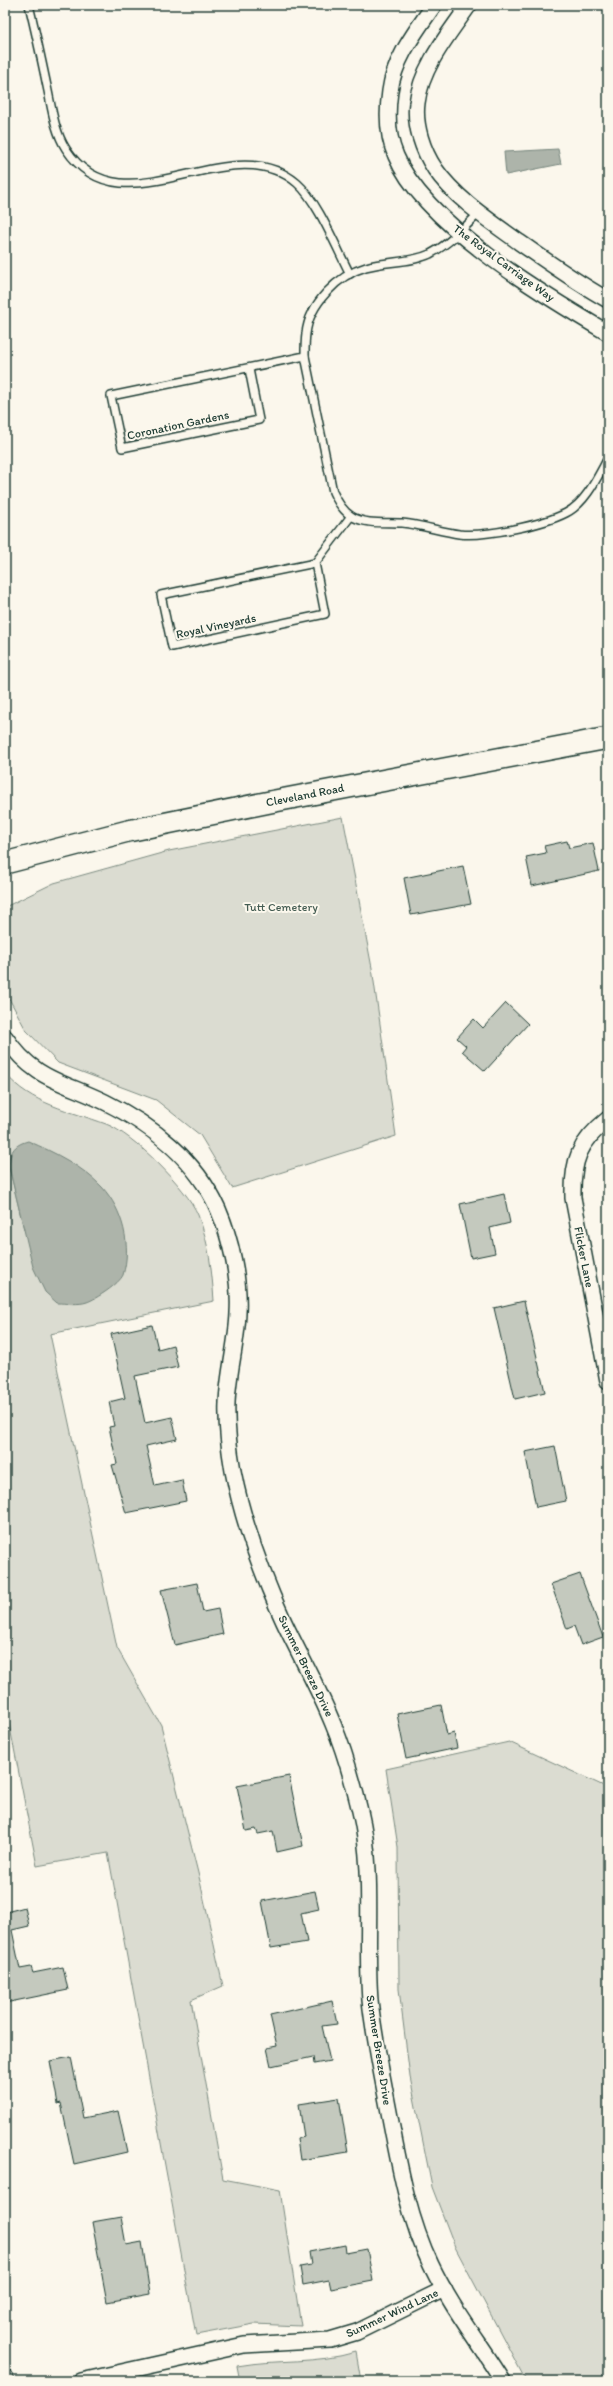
<svg xmlns="http://www.w3.org/2000/svg" width="613" height="2386" font-family="Itim,sans-serif">
	<style>
		.green { fill: #dbdcd1; stroke: #7d8c82; fill-rule: evenodd }
		.water { fill: #adb4aa; stroke: #74847b }
		.building { fill: #c4c9be; stroke: #1f3d34 }
		.lines { fill: none; stroke-linecap: round; stroke-linejoin: round }
		.service-casing { stroke: #1f3d34; stroke-width: 10 }
		.minor-casing { stroke: #1f3d34; stroke-width: 18 }
		.secondary-casing { stroke: #1f3d34; stroke-width: 24 }
		.service { stroke: #fbf7ec; stroke-width: 7 }
		.minor { stroke: #fbf7ec; stroke-width: 15 }
		.secondary { stroke: #fbf7ec; stroke-width: 21 }
		.labels { text-anchor: middle; stroke-width: 4; stroke-linejoin: round; paint-order: stroke }
		.street-label { font-size: 12px; fill: #1f3d34; stroke: #fbf7ec }
		.park-label { font-size: 12px; fill: #455d53; stroke: #fbf7ec }
	</style>
	<rect width="100%" height="100%" fill="#fbf7ec"/>
	<filter id="ink" filterUnits="userSpaceOnUse"><feTurbulence type="fractalNoise" baseFrequency=".025" numOctaves="2"/><feDisplacementMap in="SourceGraphic" scale="8" xChannelSelector="R" yChannelSelector="G"/><feConvolveMatrix kernelMatrix="1 2 1 2 8 2 1 2 1" color-interpolation-filters="sRGB"/></filter>
	<g filter="url(#ink)">
		<g class="green">
			<polygon points="343,817 372,968 396,1136 232,1188 200,1135 156,1100 58,1063 26,1030 5,991 5,907 54,883 169,851"/>
			<path d="M5,1073C30,1104 71,1111 106,1124C133,1134 187,1188 198,1215C209,1242 212,1272 214,1301L50,1334L117,1648L161,1725L200,1881L223,1986L191,2000L223,2179L280,2190L301,2326L254,2324L196,2335L108,1853L37,1866L5,1702ZM10,1153L24,1229L9,1167Z"/>
			<polygon points="509,1742 608,1788 608,2381 526,2381 455,2247 432,2187 410,2077 399,1989 398,1847 386,1769"/>
			<path d="M356,2352L361,2381H240L237,2366C277,2359 316,2364 356,2352Z"/>
		</g>
		<g class="water">
			<polygon points="558,149 561,164 506,175 504,152"/>
			<path d="M28,1141C56,1153 82,1166 102,1187C123,1210 132,1246 123,1275C119,1284 96,1299 87,1302C79,1305 66,1303 57,1303L45,1292L33,1267L9,1167C10,1152 13,1145 28,1141Z"/>
		</g>
		<g class="building">
			<polygon points="567,841 569,848 593,843 599,871 532,886 526,857 546,853 544,846"/>
			<polygon points="463,866 471,904 411,915 404,878"/>
			<polygon points="506,1003 528,1024 485,1071 462,1051 466,1046 457,1038 474,1019 483,1028"/>
			<polygon points="504,1194 510,1223 490,1228 495,1253 471,1258 460,1204"/>
			<polygon points="524,1301 545,1392 515,1399 494,1308"/>
			<polygon points="152,1325 158,1349 173,1345 178,1367 135,1376 145,1423 172,1417 177,1439 146,1446 155,1486 182,1480 186,1501 126,1513 112,1465 117,1464 109,1427 114,1426 109,1402 125,1398 111,1334"/>
			<polygon points="555,1446 566,1501 536,1507 525,1452"/>
			<polygon points="580,1574 603,1637 581,1645 574,1626 567,1629 551,1584"/>
			<polygon points="197,1583 203,1612 218,1609 223,1634 175,1645 161,1590"/>
			<polygon points="441,1705 447,1735 454,1733 457,1748 406,1759 397,1714"/>
			<polygon points="289,1776 303,1846 277,1852 273,1831 258,1834 256,1829 246,1831 237,1786"/>
			<polygon points="315,1891 319,1909 301,1913 307,1942 271,1948 262,1901"/>
			<polygon points="25,1907 29,1926 12,1930 20,1969 31,1967 33,1973 63,1967 68,1990 5,2003 5,1927 9,1927 6,1912"/>
			<polygon points="332,2001 337,2024 322,2026 330,2061 314,2064 313,2057 271,2066 267,2048 277,2046 270,2015"/>
			<polygon points="71,2057 83,2118 118,2111 127,2152 74,2164 61,2103 58,2104 50,2061"/>
			<polygon points="339,2098 348,2152 300,2160 297,2139 304,2137 299,2104"/>
			<polygon points="121,2217 126,2245 142,2242 150,2294 107,2302 92,2222"/>
			<polygon points="345,2245 346,2253 367,2249 373,2281 331,2289 329,2280 303,2285 300,2267 311,2265 309,2252"/>
		</g>
		<g class="lines">
			<defs>
				<g id="service">
					<path d="M29,5C36,34 42,62 48,91C52,110 55,132 66,149C122,235 229,125 297,183C317,200 337,249 350,274"/>
					<path d="M479,213C464,228 449,244 430,254C411,263 387,261 366,267C338,275 309,304 306,334C305,341 305,349 305,356L333,492C337,501 342,510 351,516C366,525 385,522 402,523C421,525 440,531 459,534C484,537 543,525 566,513C586,503 598,476 608,458"/>
					<polyline points="249,369 259,420 122,448 111,396 305,356"/>
					<polyline points="315,563 161,595 172,647 325,614 315,563 351,516"/>
				</g>
				<g id="minor">
					<path d="M434,5C416,31 394,59 390,91C387,112 387,136 396,156C424,224 545,296 608,333"/>
					<path d="M469,5C449,34 421,67 417,103C414,125 423,151 435,169C456,199 490,221 519,242C548,262 577,283 608,300"/>
					<path d="M5,1037C34,1080 62,1081 105,1102C152,1125 196,1160 218,1209C231,1239 240,1280 238,1313C237,1343 228,1373 227,1403C226,1426 229,1448 233,1471C243,1523 262,1574 284,1622C300,1656 319,1689 333,1724C345,1752 353,1782 360,1811C375,1873 365,1937 370,2000C374,2037 382,2075 389,2112C399,2164 408,2217 431,2265C451,2307 479,2342 503,2381"/>
					<path d="M608,1119C579,1142 572,1161 573,1198L608,1381"/>
					<polyline points="5,2377 6,2381"/>
					<polyline points="81,2381 244,2345 330,2340 357,2332 444,2289"/>
				</g>
				<polyline id="secondary" points="5,863 128,831 275,801 608,738"/>
			</defs>
			<use href="#service" class="service-casing"/>
			<use href="#minor" class="minor-casing"/>
			<use href="#secondary" class="secondary-casing"/>
			<use href="#service" class="service"/>
			<use href="#minor" class="minor"/>
			<use href="#secondary" class="secondary"/>
		</g>
	</g>
	<g class="labels">
		<g class="street-label">
			<text transform="translate(504 263) rotate(36)" y="4">The Royal Carriage Way</text>
			<text transform="translate(178 425) rotate(-12)" y="4">Coronation Gardens</text>
			<text transform="translate(216 626) rotate(-12)" y="4">Royal Vineyards</text>
			<text transform="translate(305 795) rotate(-11)" y="4">Cleveland Road</text>
			<text transform="translate(584 1257) rotate(79)" y="4">Flicker Lane</text>
			<text transform="translate(306 1666) rotate(64)" y="4">Summer Breeze Drive</text>
			<text transform="translate(379 2050) rotate(81)" y="4">Summer Breeze Drive</text>
			<text transform="translate(392 2313) rotate(-25)" y="4">Summer Wind Lane</text>
		</g>
		<g class="park-label">
			<text x="281" y="911">Tutt Cemetery</text>
		</g>
	</g>
	<rect width="613" height="2386" fill="none" stroke="#fbf7ec" stroke-width="20"/>
	<rect x="10" y="10" width="593" height="2366" fill="none" stroke="#1f3d34" stroke-width="1.5" filter="url(#ink)"/>
</svg>
